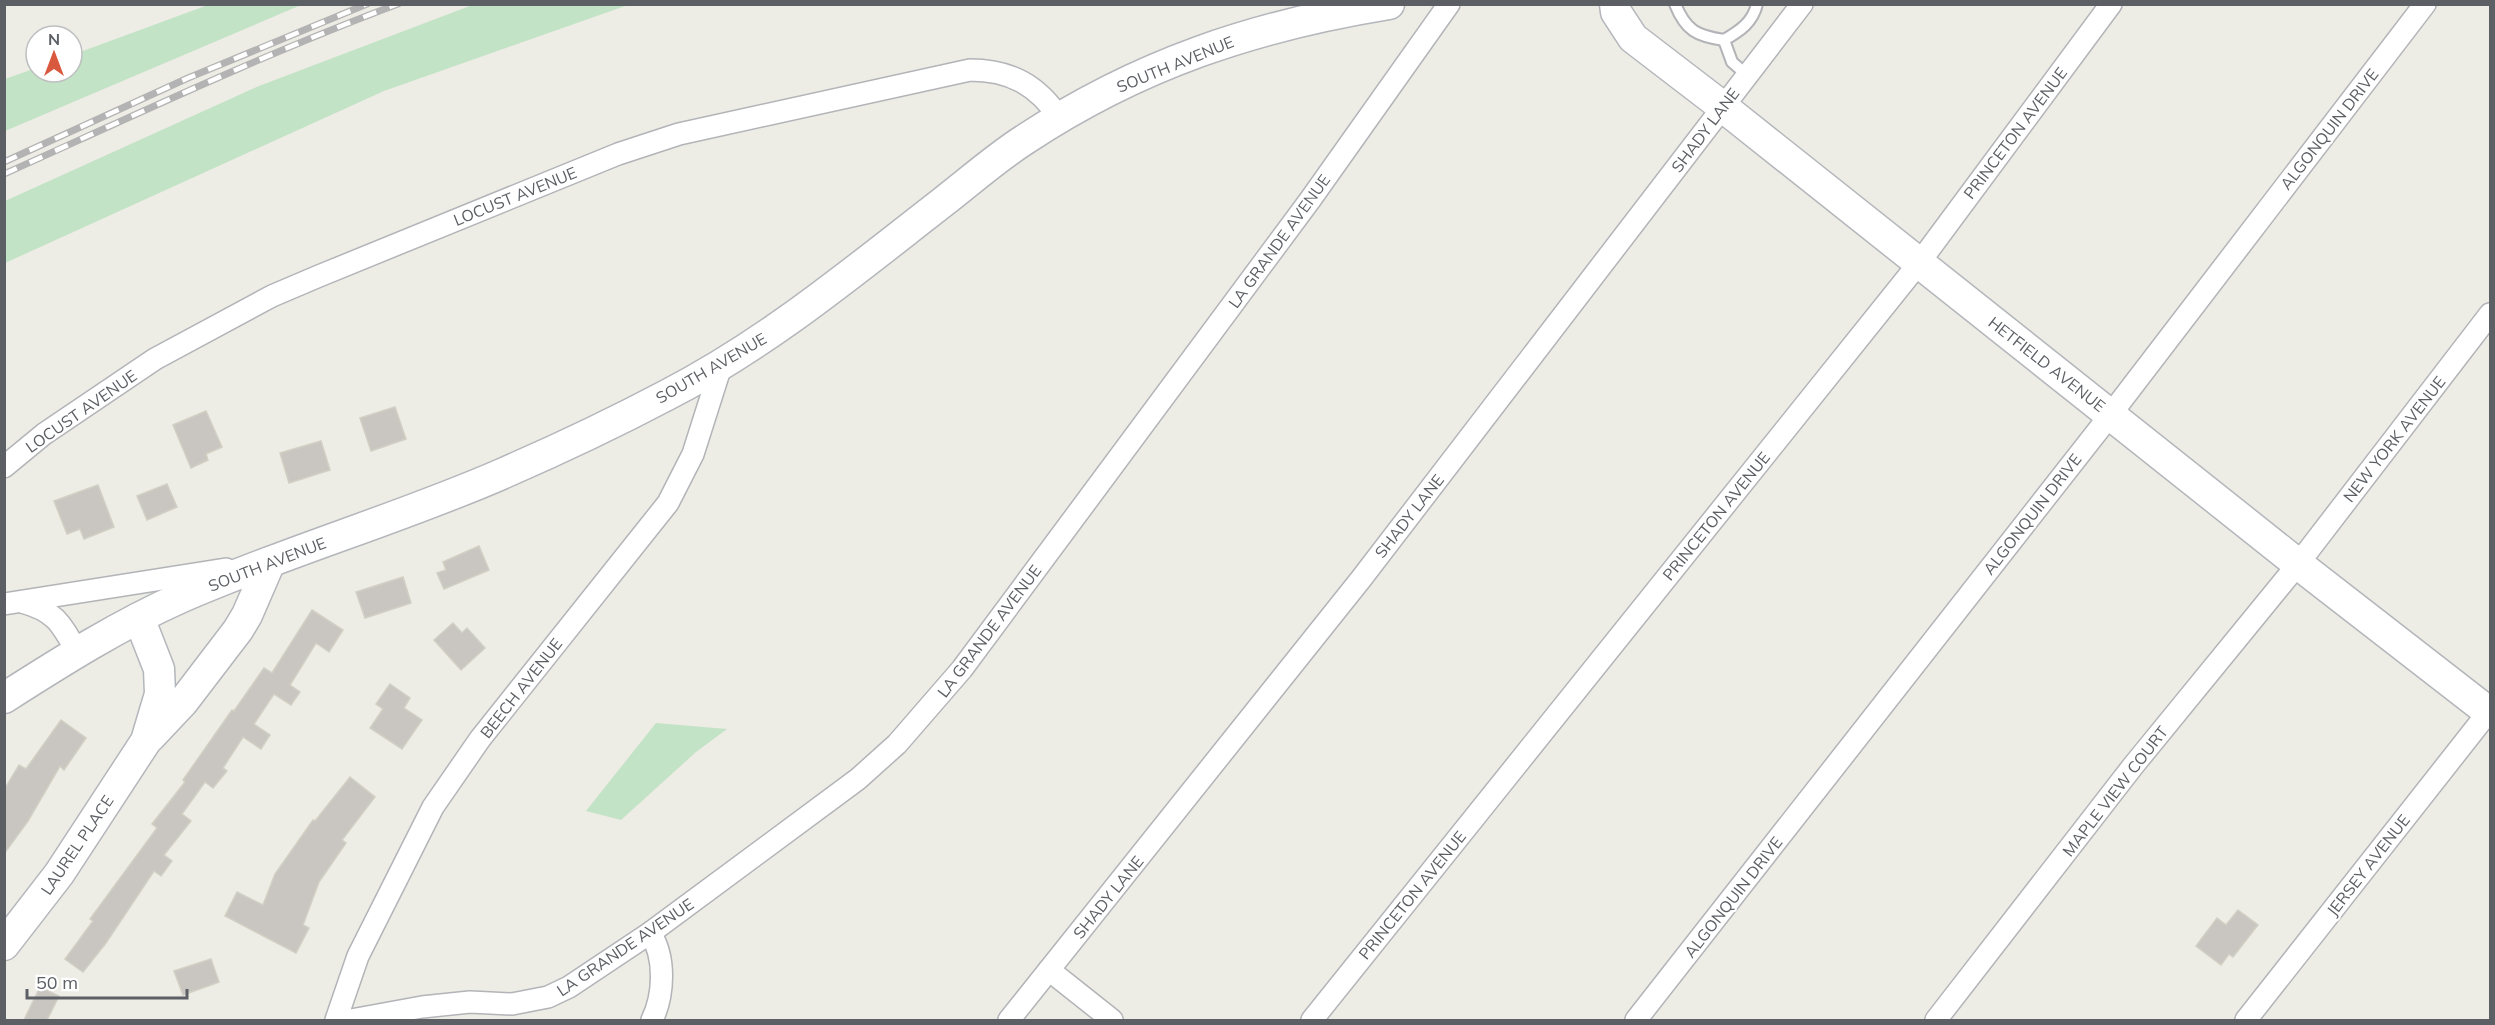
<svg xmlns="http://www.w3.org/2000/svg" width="2495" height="1025" font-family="Mulish,sans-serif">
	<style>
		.green { fill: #c3e3c6 }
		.building { fill: #c9c6c2; stroke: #d2cfc3; stroke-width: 1.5 }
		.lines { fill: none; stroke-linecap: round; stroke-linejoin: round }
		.lane-casing { stroke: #b2b4b8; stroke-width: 14 }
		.street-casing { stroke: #b2b4b8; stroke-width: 24 }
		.secondary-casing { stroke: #b3b6bb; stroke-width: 33 }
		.lane { stroke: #fff; stroke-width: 10 }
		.street { stroke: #fff; stroke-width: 21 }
		.secondary { stroke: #fff; stroke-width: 30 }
		.rail-casing { stroke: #b3b3b4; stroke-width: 7 }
		.rail { stroke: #fff; stroke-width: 4.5; stroke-dasharray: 14; stroke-linecap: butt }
		.labels { text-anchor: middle; stroke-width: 4.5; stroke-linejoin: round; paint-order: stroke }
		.street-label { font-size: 16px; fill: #5c5f64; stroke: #fff }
	</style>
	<rect width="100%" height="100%" fill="#edece5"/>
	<g class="green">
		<polygon points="475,4 628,5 384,91 5,263 5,201 259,86"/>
		<polygon points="208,5 301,5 5,131 5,79 36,68 36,72 72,72 72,55"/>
		<polygon points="656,723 727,729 696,752 621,820 586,811"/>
	</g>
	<g class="building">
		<polygon points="395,407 406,439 371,451 360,418"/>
		<polygon points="206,411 222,447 206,454 208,460 191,468 173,425"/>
		<polygon points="321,441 330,470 289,483 280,453"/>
		<polygon points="167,484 177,507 147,520 137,496"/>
		<polygon points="98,485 114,527 84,539 80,529 67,534 54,501"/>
		<polygon points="479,546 489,570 444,589 437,573 446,570 443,562"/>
		<polygon points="403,577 411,603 365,618 356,592"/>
		<polygon points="312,610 343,630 329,652 316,643 290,685 300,692 291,705 274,694 254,724 270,735 261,749 243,737 223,768 227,771 213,788 205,782 182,814 191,821 164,855 172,861 161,876 154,871 106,943 83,972 65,959 93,921 90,919 157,828 152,824 185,782 183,780 232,710 234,711 264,668 272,673"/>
		<polygon points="453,623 462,633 467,628 485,648 461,670 434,640"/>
		<polygon points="390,684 410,698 404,708 422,720 402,749 370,728 383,709 376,704"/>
		<polygon points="61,720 86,738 64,770 60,766 28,821 4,854 4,790 19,765 26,769"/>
		<polygon points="350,777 375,797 342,840 346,843 319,882 303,925 309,928 296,953 225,916 237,892 263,905 275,874 313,820 315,821"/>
		<polygon points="2238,910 2258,925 2233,957 2229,954 2221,965 2196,946 2217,918 2226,925"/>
		<polygon points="211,959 219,982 183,995 174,971"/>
		<polygon points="40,987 59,996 47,1020 24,1020"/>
	</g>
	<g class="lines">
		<defs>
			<g id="lane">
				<path d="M1675,4C1686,31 1697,36 1724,40C1740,31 1753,22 1757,4"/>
				<polyline points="1724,40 1732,62 1747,75"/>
			</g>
			<g id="street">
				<path d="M4,467L44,434L155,359L272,296L319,276L618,154L679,134L970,70C1010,70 1038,85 1060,119"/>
				<path d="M22,602C55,611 61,623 77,652"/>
				<polyline points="4,604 226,569"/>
				<path d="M650,933C666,957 664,995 652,1020"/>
				<polyline points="1049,970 1112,1020"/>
				<polyline points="336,1020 358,956 433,807 480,739 668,503 693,454 721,366"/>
				<polyline points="351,1020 422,1007 470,1002 512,1004 548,997 569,987 650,933 858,779 897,744 962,669 1310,200 1449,4"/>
				<polyline points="1009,1020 1361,579 1802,4"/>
				<polyline points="1312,1020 1919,263 2111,4"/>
				<polyline points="1636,1020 2111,414 2425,4"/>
				<polyline points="1936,1020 2133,766 2298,564 2490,314"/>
				<polyline points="2246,1020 2490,710"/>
			</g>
			<g id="secondary">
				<polyline points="1615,4 1616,12 1633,38 1723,107 2298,564 2490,713"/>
				<path d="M4,698C62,661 119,625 182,597C287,551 399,519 504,473C559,449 614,423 667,395C768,343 854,271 943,202C970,181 996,158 1024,140C1139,64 1254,26 1389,4"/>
				<polyline points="150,737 183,702 238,630 247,615 270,562"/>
				<polyline points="4,945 59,874 146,741 160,694 159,669 139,618"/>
			</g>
		</defs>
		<use href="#lane" class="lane-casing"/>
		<use href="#street" class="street-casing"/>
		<use href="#secondary" class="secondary-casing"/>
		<use href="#lane" class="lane"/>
		<use href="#street" class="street"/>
		<use href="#secondary" class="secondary"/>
		<defs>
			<g id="rail">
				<polyline points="4,162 188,78 367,4"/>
				<path d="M4,174C135,115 264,54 398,4"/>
			</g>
		</defs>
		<use href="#rail" class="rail-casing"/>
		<use href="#rail" class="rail"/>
	</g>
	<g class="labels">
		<g class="street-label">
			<text transform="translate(1175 64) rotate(-22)" y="6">SOUTH AVENUE</text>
			<text transform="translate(2329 129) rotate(-52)" y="6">ALGONQUIN DRIVE</text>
			<text transform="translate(1705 130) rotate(-53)" y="6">SHADY LANE</text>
			<text transform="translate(2015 133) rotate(-53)" y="6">PRINCETON AVENUE</text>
			<text transform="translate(515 196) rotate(-22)" y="6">LOCUST AVENUE</text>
			<text transform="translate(1279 241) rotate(-54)" y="6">LA GRANDE AVENUE</text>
			<text transform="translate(2047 364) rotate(38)" y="6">HETFIELD AVENUE</text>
			<text transform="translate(711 368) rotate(-30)" y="6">SOUTH AVENUE</text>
			<text transform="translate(81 411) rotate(-35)" y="6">LOCUST AVENUE</text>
			<text transform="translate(2394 439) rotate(-52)" y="6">NEW YORK AVENUE</text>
			<text transform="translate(2032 514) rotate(-52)" y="6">ALGONQUIN DRIVE</text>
			<text transform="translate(1409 516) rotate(-52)" y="6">SHADY LANE</text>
			<text transform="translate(1716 516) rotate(-51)" y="6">PRINCETON AVENUE</text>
			<text transform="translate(267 564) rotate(-21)" y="6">SOUTH AVENUE</text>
			<text transform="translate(989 631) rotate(-53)" y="6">LA GRANDE AVENUE</text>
			<text transform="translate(521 688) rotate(-52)" y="6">BEECH AVENUE</text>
			<text transform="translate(2115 791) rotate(-52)" y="6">MAPLE VIEW COURT</text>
			<text transform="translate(77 845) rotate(-56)" y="6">LAUREL PLACE</text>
			<text transform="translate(2368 865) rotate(-52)" y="6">JERSEY AVENUE</text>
			<text transform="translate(1412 895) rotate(-51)" y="6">PRINCETON AVENUE</text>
			<text transform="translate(1108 897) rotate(-51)" y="6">SHADY LANE</text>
			<text transform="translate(1733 897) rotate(-52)" y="6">ALGONQUIN DRIVE</text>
			<text transform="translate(625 947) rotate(-34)" y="6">LA GRANDE AVENUE</text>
		</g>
	</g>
	<rect width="2495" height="1025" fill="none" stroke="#5c5f64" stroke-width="12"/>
	<g transform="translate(54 54)"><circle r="28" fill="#ffffff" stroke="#bebfc1" stroke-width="1.5"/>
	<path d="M0-4.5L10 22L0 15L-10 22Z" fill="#d9593f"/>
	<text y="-9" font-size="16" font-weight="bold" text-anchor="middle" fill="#5c5f64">N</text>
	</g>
	<path d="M27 989v9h160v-9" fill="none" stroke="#5c5f64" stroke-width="3"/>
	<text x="36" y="989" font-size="18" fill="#5c5f64" stroke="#ffffff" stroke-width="4.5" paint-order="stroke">50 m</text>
</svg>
